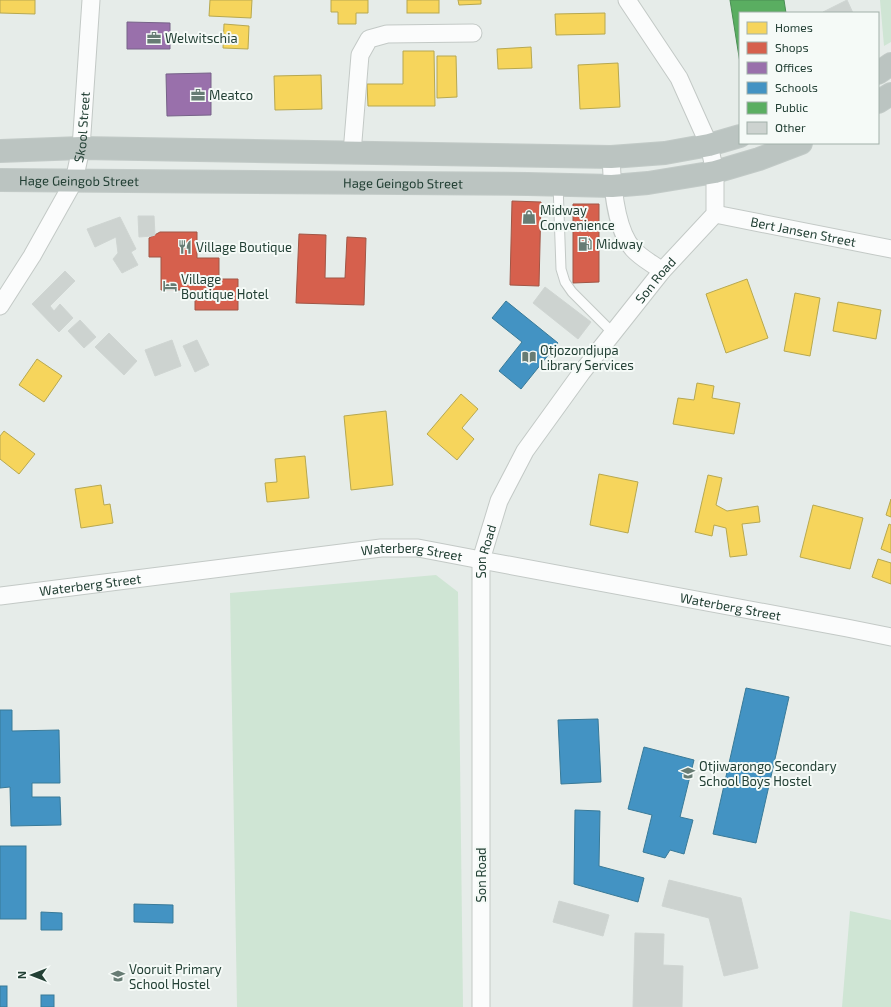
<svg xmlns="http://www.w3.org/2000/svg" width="891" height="1007" font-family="'Exo 2',sans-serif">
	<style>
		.green { fill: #cfe5d4 }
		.homes { fill: #f6d55c; stroke: #b7a850 }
		.shops { fill: #d6604d; stroke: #a05646 }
		.offices { fill: #9970ab; stroke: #766288 }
		.schools { fill: #4393c3; stroke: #397a98 }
		.public { fill: #5aae61; stroke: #4a8d54 }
		.building { fill: #cdd3d0; stroke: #cfd5d2 }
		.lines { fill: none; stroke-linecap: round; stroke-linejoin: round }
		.lane-casing { stroke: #c3c9c6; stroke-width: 11 }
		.street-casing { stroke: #c3c9c6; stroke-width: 19 }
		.highway-casing { stroke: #c2cac7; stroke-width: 24 }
		.lane { stroke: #fbfcfc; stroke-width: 9 }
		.street { stroke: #fbfcfc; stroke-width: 17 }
		.highway { stroke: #bbc4c1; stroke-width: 22 }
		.labels { text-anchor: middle; stroke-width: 4; stroke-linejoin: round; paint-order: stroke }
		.poi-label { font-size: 13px; fill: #234035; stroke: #f5faf7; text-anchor: start }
		.street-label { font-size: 13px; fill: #234035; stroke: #f5faf7 }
	</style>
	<rect width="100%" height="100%" fill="#e6ece9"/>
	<g class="green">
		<polygon points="880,0 891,0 891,42 884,46"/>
		<polygon points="436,575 458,592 463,1007 237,1007 230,593"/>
		<polygon points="850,911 891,920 891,1007 842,1007"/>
	</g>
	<g class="homes">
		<polygon points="0,0 35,0 35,14 0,13"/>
		<polygon points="210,0 252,0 251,18 209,16"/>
		<polygon points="331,0 368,0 368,13 356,13 356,24 338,24 338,12 331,12"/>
		<rect x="407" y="0" width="32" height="13"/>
		<polygon points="458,0 481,0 481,4 459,5"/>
		<polygon points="605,13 605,34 556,35 555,14"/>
		<polygon points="224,24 249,26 248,49 223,48"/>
		<polygon points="531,47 532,68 498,69 497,49"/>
		<polygon points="403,51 434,51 435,106 368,106 367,84 403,84"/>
		<polygon points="437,56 456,56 457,97 437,98"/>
		<polygon points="618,63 620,107 580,109 578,65"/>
		<polygon points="321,75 322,109 275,110 274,76"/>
		<polygon points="747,279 768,338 726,353 706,294"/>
		<polygon points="795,293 820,298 810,356 784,351"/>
		<polygon points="838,302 881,310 876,339 833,331"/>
		<polygon points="37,359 62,376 44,402 19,385"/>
		<polygon points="697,383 714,386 712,398 740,403 734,434 673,424 678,398 694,400"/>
		<polygon points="461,394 478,409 462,428 474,439 457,460 427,434"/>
		<polygon points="386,411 393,485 351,490 344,416"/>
		<polygon points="4,431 35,454 19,474 0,459 0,436"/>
		<polygon points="305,456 309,498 267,502 265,483 277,482 275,459"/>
		<polygon points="599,474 638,482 628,533 590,525"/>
		<polygon points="708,475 722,478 716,505 727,511 758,506 760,522 742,524 747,555 730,557 726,528 714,525 712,536 695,532"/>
		<polygon points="101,485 104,505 110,504 113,523 81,528 75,489"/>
		<polygon points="891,499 891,517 886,515"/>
		<polygon points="813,505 863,518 850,569 800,557"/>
		<polygon points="889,524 891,525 891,553 881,549"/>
		<polygon points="878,559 891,563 891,584 872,577"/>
	</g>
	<g class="shops">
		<polygon points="512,201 541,202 539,286 510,285"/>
		<polygon points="573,204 599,204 599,282 573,283"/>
		<polygon points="160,232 197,232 197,258 219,258 219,279 238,279 238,310 195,310 195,299 182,299 182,290 161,290 161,257 149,257 149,238"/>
		<polygon points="299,234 326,235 325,278 345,278 347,237 366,238 364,305 296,303"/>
	</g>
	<g class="offices">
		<polygon points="127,22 170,23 170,49 127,49"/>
		<polygon points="211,73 211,115 167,116 166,74"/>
	</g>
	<g class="schools">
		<polygon points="506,301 558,343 521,389 499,371 522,342 492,318"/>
		<polygon points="746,688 789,697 756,843 713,834"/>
		<polygon points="0,710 12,710 12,731 59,730 60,783 32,783 32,797 60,797 61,825 11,826 10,787 0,788"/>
		<polygon points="598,719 601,782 561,784 558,720"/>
		<polygon points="644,747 694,760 680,817 693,820 684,854 670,850 665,858 643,852 652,815 628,809"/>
		<polygon points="575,810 600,811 599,866 644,878 638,902 574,884"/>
		<rect x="0" y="846" width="26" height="73"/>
		<polygon points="134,904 173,905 173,923 134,922"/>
		<polygon points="41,912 62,913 62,930 41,930"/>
		<rect x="0" y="986" width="7" height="21"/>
		<rect x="41" y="995" width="13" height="12"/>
	</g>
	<polygon class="public" points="730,0 784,0 786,13 740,13 740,63"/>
	<g class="building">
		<polygon points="847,0 853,13 824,13 823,12"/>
		<polygon points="138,216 154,216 155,235 152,236 139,237"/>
		<polygon points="120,217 136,249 131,252 138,265 122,273 113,259 118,253 116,237 95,247 87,229"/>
		<polygon points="65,271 75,281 50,306 54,311 60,304 73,318 59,332 32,304"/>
		<polygon points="545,287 591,322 578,339 533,303"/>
		<polygon points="80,320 96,337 84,348 68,331"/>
		<polygon points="109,333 137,361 124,375 95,347"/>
		<polygon points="172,340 181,366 155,376 145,350"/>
		<polygon points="197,340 209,365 195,372 183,346"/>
		<polygon points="669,880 741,898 758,968 724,976 709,918 662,906"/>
		<polygon points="559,901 609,915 603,936 553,922"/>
		<polygon points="635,933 664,934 663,965 683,966 682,1007 633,1007"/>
	</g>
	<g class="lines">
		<defs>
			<polyline id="lane" points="558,184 561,269 565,282 572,292 613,333"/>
			<g id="street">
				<polyline points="352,153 360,55 369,39 387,34 473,33"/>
				<path d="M611,157C612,183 615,229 633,249C641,258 653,264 662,271"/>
				<path id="s1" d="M715,214L891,249"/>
				<path id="s2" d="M0,306L32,256L74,181L81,148L91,0"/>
				<path id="s3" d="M0,596L381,548H418L481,560L847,628L891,637"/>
				<path id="s4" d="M481,1007V560L499,501L525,451L582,372L662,271L715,214V172L709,145L679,78L627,0"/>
			</g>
			<g id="highway">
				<polyline points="878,73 891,64"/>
				<polyline points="878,102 891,94"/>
				<polyline points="0,151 81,148 611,157 665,153 709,145 740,136"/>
				<path id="s5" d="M0,180L528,184L612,186L648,183L715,172L759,159L801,143"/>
			</g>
		</defs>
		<use href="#lane" class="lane-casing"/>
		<use href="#street" class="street-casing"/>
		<use href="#highway" class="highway-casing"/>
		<use href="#lane" class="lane"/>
		<use href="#street" class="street"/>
		<use href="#highway" class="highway"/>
	</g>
	<defs>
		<symbol id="office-bare" viewBox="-9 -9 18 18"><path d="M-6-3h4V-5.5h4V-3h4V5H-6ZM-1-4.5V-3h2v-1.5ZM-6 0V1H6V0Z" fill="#677c74" stroke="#f5faf7" stroke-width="2.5" paint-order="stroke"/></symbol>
		<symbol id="shop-bare" viewBox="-9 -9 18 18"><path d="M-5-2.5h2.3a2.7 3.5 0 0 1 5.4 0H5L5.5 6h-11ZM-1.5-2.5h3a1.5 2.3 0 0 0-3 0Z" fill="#677c74" stroke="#f5faf7" stroke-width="2.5" paint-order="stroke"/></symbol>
		<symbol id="fuel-bare" viewBox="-9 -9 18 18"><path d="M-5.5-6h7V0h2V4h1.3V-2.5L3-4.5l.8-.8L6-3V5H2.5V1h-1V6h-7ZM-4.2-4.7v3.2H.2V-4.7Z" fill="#677c74" stroke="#f5faf7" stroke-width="2.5" paint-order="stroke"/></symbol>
		<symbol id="restaurant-bare" viewBox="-9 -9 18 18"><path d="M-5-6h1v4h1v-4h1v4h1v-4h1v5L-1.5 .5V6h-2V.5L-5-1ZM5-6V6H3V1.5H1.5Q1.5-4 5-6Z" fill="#677c74" stroke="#f5faf7" stroke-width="2.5" paint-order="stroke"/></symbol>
		<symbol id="hotel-bare" viewBox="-9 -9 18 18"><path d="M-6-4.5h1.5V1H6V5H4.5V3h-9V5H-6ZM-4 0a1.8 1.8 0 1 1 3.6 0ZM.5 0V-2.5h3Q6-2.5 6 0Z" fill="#677c74" stroke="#f5faf7" stroke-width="2.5" paint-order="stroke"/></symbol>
		<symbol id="library-bare" viewBox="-9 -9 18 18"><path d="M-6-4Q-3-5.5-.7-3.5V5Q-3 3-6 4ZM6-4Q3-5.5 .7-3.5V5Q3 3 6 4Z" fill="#677c74" stroke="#f5faf7" stroke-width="2.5" paint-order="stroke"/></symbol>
		<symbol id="school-bare" viewBox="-9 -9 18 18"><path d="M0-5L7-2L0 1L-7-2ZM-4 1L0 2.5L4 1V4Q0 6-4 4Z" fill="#677c74" stroke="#f5faf7" stroke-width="2.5" paint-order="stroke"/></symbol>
	</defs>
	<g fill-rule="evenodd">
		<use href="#office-bare" x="144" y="28" width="20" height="20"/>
		<use href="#office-bare" x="188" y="85" width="20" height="20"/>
		<use href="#shop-bare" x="519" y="207" width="20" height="20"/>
		<use href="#fuel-bare" x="575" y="234" width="20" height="20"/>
		<use href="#restaurant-bare" x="175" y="237" width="20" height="20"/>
		<use href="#hotel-bare" x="160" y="276" width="20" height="20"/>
		<use href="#library-bare" x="519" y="347" width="20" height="20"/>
		<use href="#school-bare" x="678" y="763" width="20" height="20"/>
		<use href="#school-bare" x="108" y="966" width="20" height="20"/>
	</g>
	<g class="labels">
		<g class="poi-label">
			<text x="165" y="43">Welwitschia</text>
			<text x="209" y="100">Meatco</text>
			<text x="540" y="215">Midway<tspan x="540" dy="15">Convenience</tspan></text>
			<text x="596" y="249">Midway</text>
			<text x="196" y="252">Village Boutique</text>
			<text x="181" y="284">Village<tspan x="181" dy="15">Boutique Hotel</tspan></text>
			<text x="540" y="355">Otjozondjupa<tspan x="540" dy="15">Library Services</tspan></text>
			<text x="699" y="771">Otjiwarongo Secondary<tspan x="699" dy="15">School Boys Hostel</tspan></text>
			<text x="129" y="974">Vooruit Primary<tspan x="129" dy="15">School Hostel</tspan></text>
		</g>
		<g class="street-label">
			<text dy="5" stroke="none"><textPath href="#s2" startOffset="200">Skool Street</textPath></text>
			<text dy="5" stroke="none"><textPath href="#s5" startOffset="79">Hage Geingob Street</textPath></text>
			<text dy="5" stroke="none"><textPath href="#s5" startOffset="403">Hage Geingob Street</textPath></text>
			<text dy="5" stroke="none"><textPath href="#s1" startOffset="90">Bert Jansen Street</textPath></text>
			<text dy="5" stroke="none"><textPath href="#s4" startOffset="780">Son Road</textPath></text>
			<text dy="5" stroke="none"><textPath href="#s4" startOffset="456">Son Road</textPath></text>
			<text dy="5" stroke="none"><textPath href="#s3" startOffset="415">Waterberg Street</textPath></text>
			<text dy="5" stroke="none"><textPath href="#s3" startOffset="91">Waterberg Street</textPath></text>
			<text dy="5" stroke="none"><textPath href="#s3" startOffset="739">Waterberg Street</textPath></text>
			<text transform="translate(481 875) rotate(-90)" y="5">Son Road</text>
		</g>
	</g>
	<rect x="739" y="12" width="140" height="132" fill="#f5faf7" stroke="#a1b0a9"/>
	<rect x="747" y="22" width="20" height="12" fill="#f6d55c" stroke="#a1b0a9"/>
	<text x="775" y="32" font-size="12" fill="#234035">Homes</text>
	<rect x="747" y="42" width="20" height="12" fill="#d6604d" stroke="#a1b0a9"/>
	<text x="775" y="52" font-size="12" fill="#234035">Shops</text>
	<rect x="747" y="62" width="20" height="12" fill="#9970ab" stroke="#a1b0a9"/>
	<text x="775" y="72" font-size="12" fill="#234035">Offices</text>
	<rect x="747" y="82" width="20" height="12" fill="#4393c3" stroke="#a1b0a9"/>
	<text x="775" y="92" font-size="12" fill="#234035">Schools</text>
	<rect x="747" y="102" width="20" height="12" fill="#5aae61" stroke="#a1b0a9"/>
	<text x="775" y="112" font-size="12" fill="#234035">Public</text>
	<rect x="747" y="122" width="20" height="12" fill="#cdd3d0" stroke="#a1b0a9"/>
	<text x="775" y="132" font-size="12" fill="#234035">Other</text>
	<g transform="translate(32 975) rotate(270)" stroke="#f5faf7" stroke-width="3" paint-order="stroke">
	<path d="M0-3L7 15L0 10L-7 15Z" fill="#234035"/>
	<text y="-6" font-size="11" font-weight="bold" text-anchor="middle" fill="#234035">N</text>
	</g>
</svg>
